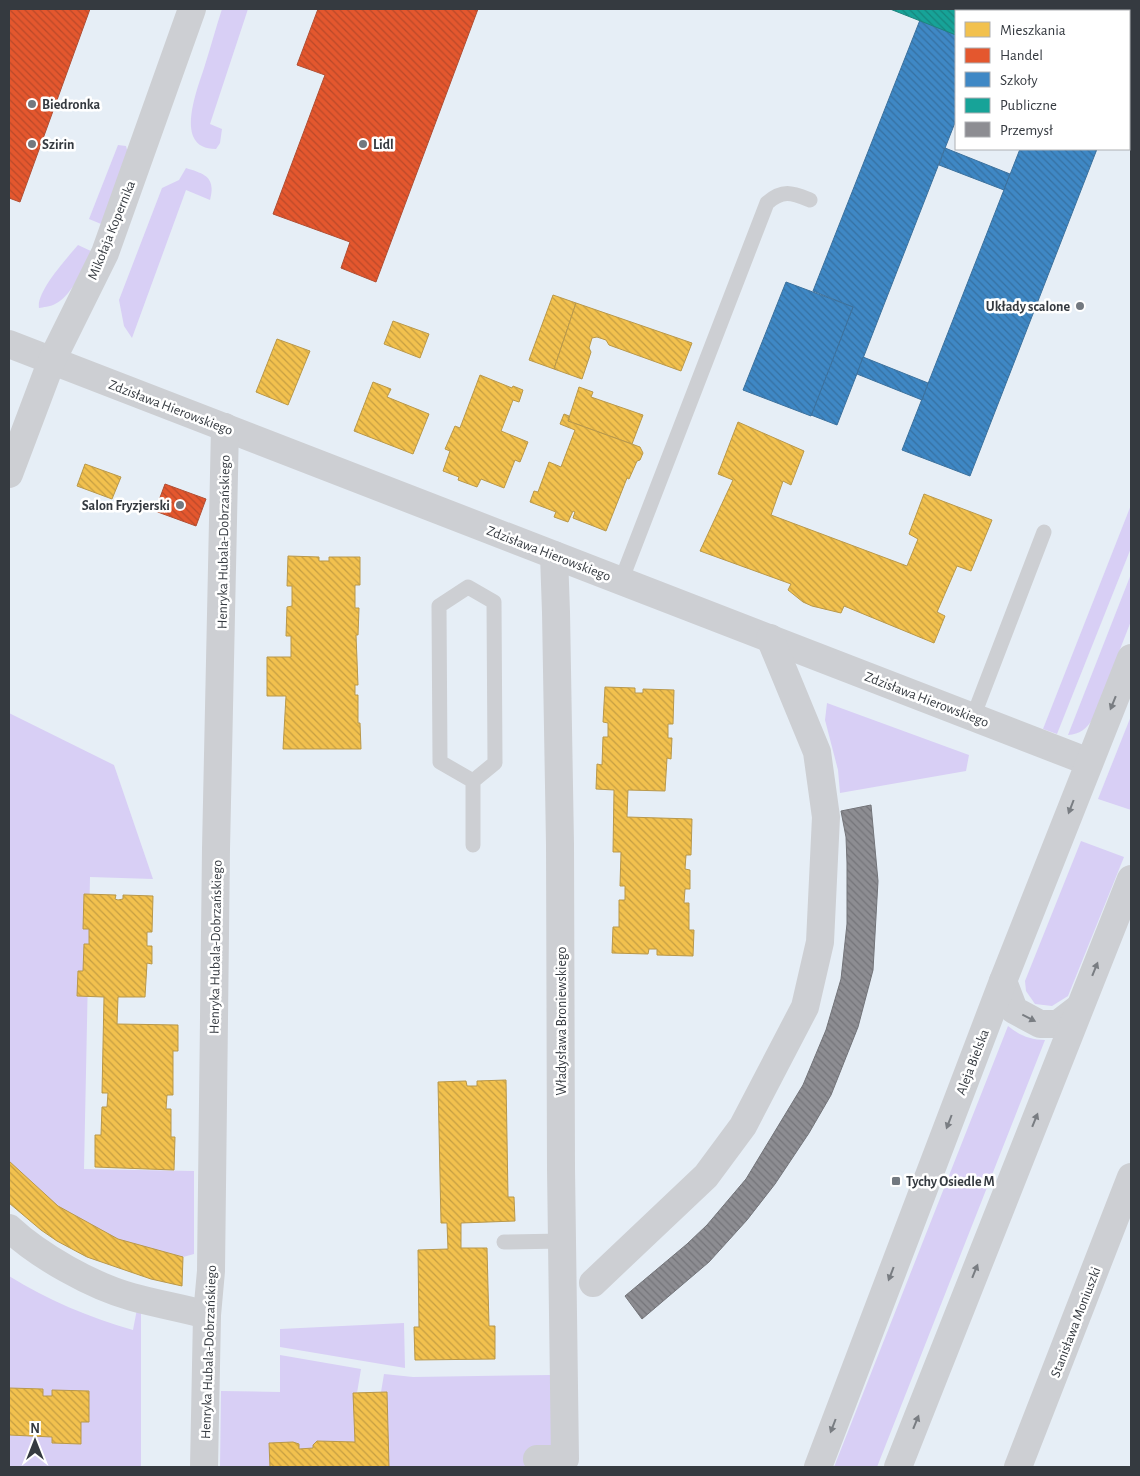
<svg xmlns="http://www.w3.org/2000/svg" width="1140" height="1476" font-family="'Alegreya Sans',sans-serif">
	<style>
		.grass { fill: #d8cff5 }
		.homes { fill: url(#homes-back-hatch); stroke: #b9984a }
		.shops { fill: url(#shops-back-hatch); stroke: #b04e33 }
		.schools { fill: url(#schools-back-hatch); stroke: #3c719d }
		.public { fill: url(#public-back-hatch); stroke: #20847e }
		.industry { fill: url(#industry-back-hatch); stroke: #737479 }
		.lines { fill: none; stroke-linecap: round; stroke-linejoin: round }
		.service { stroke: #cdcfd3; stroke-width: 15 }
		.minor { stroke: #cdcfd3; stroke-width: 28 }
		.secondary { stroke: #cdcfd3; stroke-width: 28 }
		.oneway { fill: #797d82 }
		.poi-dot { fill: #737980; stroke: #fff; stroke-width: 2 }
		.labels { text-anchor: middle; stroke-width: 5; stroke-linejoin: round; paint-order: stroke }
		.poi-label { font-size: 14px; font-weight: bold; fill: #353a40; stroke: #fff; text-anchor: start }
		.street-label { font-size: 14px; fill: #353a40; stroke: #fff }
	</style>
	<defs>
		<pattern id="homes-back-hatch" width="6" height="6" patternUnits="userSpaceOnUse" patternTransform="scale(1.25)"><rect width="6" height="6" fill="#f2c14e"/><path d="M-1 5l2 2M0 0l6 6M5-1l2 2" fill="none" stroke="#c59e42"/></pattern>
		<pattern id="shops-back-hatch" width="6" height="6" patternUnits="userSpaceOnUse" patternTransform="scale(1.25)"><rect width="6" height="6" fill="#e4572e"/><path d="M-1 5l2 2M0 0l6 6M5-1l2 2" fill="none" stroke="#ba4929"/></pattern>
		<pattern id="schools-back-hatch" width="6" height="6" patternUnits="userSpaceOnUse" patternTransform="scale(1.25)"><rect width="6" height="6" fill="#3f88c5"/><path d="M-1 5l2 2M0 0l6 6M5-1l2 2" fill="none" stroke="#3670a1"/></pattern>
		<pattern id="public-back-hatch" width="6" height="6" patternUnits="userSpaceOnUse" patternTransform="scale(1.25)"><rect width="6" height="6" fill="#17a398"/><path d="M-1 5l2 2M0 0l6 6M5-1l2 2" fill="none" stroke="#16867d"/></pattern>
		<pattern id="industry-back-hatch" width="6" height="6" patternUnits="userSpaceOnUse" patternTransform="scale(1.25)"><rect width="6" height="6" fill="#8d8d92"/><path d="M-1 5l2 2M0 0l6 6M5-1l2 2" fill="none" stroke="#747479"/></pattern>
	</defs>
	<rect width="100%" height="100%" fill="#e6eef6"/>
	<g class="grass">
		<path d="M222,9H248L210,124L222,129L220,143L216,149C172,149 198,88 205,65C211,46 216,27 222,9Z"/>
		<polygon points="118,145 126,146 129,157 106,226 89,219"/>
		<path d="M186,168C205,174 216,177 210,200L186,190L132,338L124,326L119,300L162,188L179,180Z"/>
		<path d="M78,245L93,252C84,267 71,297 55,304C50,307 43,307 39,308C36,292 67,258 78,245Z"/>
		<polygon points="1131,505 1131,548 1057,734 1043,729"/>
		<path d="M1131,574V621L1093,719C1086,729 1080,734 1068,735Z"/>
		<polygon points="827,703 969,755 966,771 840,793 838,770 825,720"/>
		<polygon points="9,713 114,765 153,879 90,877 84,1169 194,1171 194,1254 183,1257 183,1275 147,1266 59,1223 9,1181"/>
		<polygon points="1131,716 1131,810 1098,799"/>
		<polygon points="1081,841 1124,857 1068,996 1052,1006 1035,1004 1026,991 1025,981"/>
		<path d="M1008,1026C1019,1035 1030,1040 1045,1040L877,1467H834Z"/>
		<path d="M9,1276C48,1300 88,1317 133,1330L137,1309L141,1311V1467H9V1435L52,1437V1443L80,1444L81,1422L89,1421V1392L53,1390L52,1396H43V1389L9,1388Z"/>
		<polygon points="404,1323 405,1368 280,1347 280,1329"/>
		<polygon points="280,1355 361,1369 357,1393 381,1392 384,1374 413,1377 551,1375 553,1467 220,1467 221,1391 280,1392"/>
	</g>
	<g class="homes">
		<polygon points="553,295 576,303 554,369 529,360"/>
		<polygon points="576,303 692,343 681,371 609,345 606,340 597,337 592,338 589,348 591,352 582,379 554,369"/>
		<polygon points="393,321 429,334 420,358 384,344"/>
		<polygon points="277,339 310,351 288,405 256,392"/>
		<polygon points="480,375 512,388 513,386 523,390 519,402 513,400 501,431 528,442 520,462 515,460 504,488 481,479 477,487 458,480 459,477 443,471 450,451 445,449 455,426 460,428"/>
		<polygon points="373,382 391,389 387,397 429,414 413,454 354,431"/>
		<polygon points="579,387 593,392 591,397 643,415 632,444 568,421"/>
		<polygon points="564,414 569,416 568,421 640,447 643,453 640,460 637,461 629,479 627,478 606,531 573,518 575,512 573,511 568,522 554,517 556,512 530,502 534,491 538,492 549,462 561,467 575,430 560,424"/>
		<polygon points="738,422 804,451 791,485 783,481 771,515 907,566 918,539 909,534 924,494 992,520 971,571 957,566 937,612 945,616 934,643 844,606 841,613 812,606 803,602 788,590 791,584 700,551 733,480 718,474"/>
		<polygon points="85,464 121,477 112,499 77,486"/>
		<polygon points="288,556 319,557 319,561 329,561 329,557 360,557 360,585 355,585 355,608 359,608 358,635 356,635 358,685 355,685 355,695 358,695 358,723 360,723 361,749 283,749 286,696 267,696 267,657 291,657 291,636 286,636 287,607 292,606 292,586 287,586"/>
		<polygon points="605,687 635,688 635,693 643,693 643,689 674,690 673,724 668,724 668,738 672,738 671,759 667,758 665,791 628,790 627,817 692,819 691,855 686,855 685,869 690,870 690,889 685,889 684,903 689,903 689,930 694,930 693,956 657,955 657,949 649,949 648,954 612,953 613,927 619,927 619,900 625,900 625,886 620,886 621,852 613,852 614,790 596,789 597,764 602,765 603,737 608,737 608,723 603,722"/>
		<polygon points="84,894 116,895 115,899 118,900 123,899 123,895 153,896 152,932 147,932 147,946 152,946 152,964 147,963 145,997 118,997 117,1024 178,1025 178,1051 173,1051 173,1095 167,1095 166,1109 171,1109 171,1137 175,1137 174,1170 95,1167 95,1135 101,1135 102,1107 107,1107 108,1093 102,1093 104,997 77,996 78,971 83,971 84,944 89,944 89,929 83,929"/>
		<polygon points="506,1080 508,1197 514,1197 515,1221 461,1223 461,1248 487,1248 489,1326 495,1326 495,1359 415,1360 414,1327 419,1327 418,1250 448,1249 447,1223 441,1223 438,1082 466,1081 467,1086 477,1086 477,1081"/>
		<polygon points="9,1161 58,1206 118,1239 183,1257 182,1286 151,1279 87,1257 57,1241 41,1230 9,1203"/>
		<polygon points="9,1388 43,1389 43,1396 52,1396 52,1390 89,1391 89,1422 81,1422 81,1444 52,1443 52,1437 9,1435"/>
		<polygon points="387,1392 389,1467 270,1467 269,1443 293,1442 299,1444 299,1449 313,1448 313,1445 317,1441 355,1442 353,1393"/>
	</g>
	<g class="shops">
		<polygon points="9,9 90,9 20,202 9,198"/>
		<polygon points="318,9 478,9 376,282 341,268 350,242 273,214 325,75 297,65"/>
		<polygon points="165,484 206,499 196,526 155,511"/>
	</g>
	<g class="schools">
		<polygon points="920,20 956,35 956,120 837,425 811,415 853,307 813,291"/>
		<polygon points="945,148 1010,174 1004,190 939,165"/>
		<polygon points="1020,149 1097,149 970,476 902,450"/>
		<polygon points="786,282 853,307 811,416 743,390"/>
		<polygon points="863,357 928,383 922,400 857,374"/>
	</g>
	<polygon class="public" points="890,9 1017,9 1016,11 956,11 956,35"/>
	<polygon class="industry" points="871,805 878,881 873,970 858,1027 831,1095 809,1133 775,1184 747,1220 709,1262 642,1319 625,1296 687,1244 707,1225 746,1179 803,1085 826,1030 841,979 847,924 847,863 846,837 841,811"/>
	<g class="lines">
		<g class="service">
			<path d="M621,581L767,203C783,189 792,193 810,200"/>
			<polyline points="973,717 1044,532"/>
			<polyline points="473,781 440,762 439,606 468,587 494,602 495,763 473,781 473,845"/>
			<polyline points="504,1242 562,1241"/>
		</g>
		<g class="minor">
			<polyline points="9,344 1089,762"/>
			<polyline points="9,474 52,360 105,253 192,9"/>
			<path d="M9,1228C39,1256 92,1286 132,1297C157,1304 182,1308 207,1315"/>
			<polyline points="593,1283 706,1176 743,1126 805,1007 820,942 826,817 817,752 770,638"/>
			<polyline points="537,1459 565,1459 561,1169 560,844 556,612 554,555"/>
			<polyline points="204,1467 207,1315 211,1271 216,849 225,427"/>
			<polyline points="1018,1467 1131,1177"/>
		</g>
		<g class="secondary">
			<polyline points="1003,981 1014,1010 1040,1024 1058,1024 1079,1008"/>
			<polyline points="818,1467 1003,981 1131,658"/>
			<polyline points="898,1467 1131,879"/>
		</g>
	</g>
	<defs><path id="oneway-solid" d="M-6-.8H1V-3.2L6.5 0L1 3.2V.8H-6Z" transform="scale(1.25)"/></defs>
	<g class="oneway">
		<use href="#oneway-solid" transform="translate(1113 703) rotate(112)"/>
		<use href="#oneway-solid" transform="translate(1071 807) rotate(111)"/>
		<use href="#oneway-solid" transform="translate(1095 969) rotate(-68)"/>
		<use href="#oneway-solid" transform="translate(1029 1018) rotate(27)"/>
		<use href="#oneway-solid" transform="translate(1035 1120) rotate(-68)"/>
		<use href="#oneway-solid" transform="translate(949 1122) rotate(111)"/>
		<use href="#oneway-solid" transform="translate(975 1271) rotate(-68)"/>
		<use href="#oneway-solid" transform="translate(891 1274) rotate(111)"/>
		<use href="#oneway-solid" transform="translate(916 1422) rotate(-68)"/>
		<use href="#oneway-solid" transform="translate(833 1426) rotate(111)"/>
	</g>
	<g class="poi-dot">
		<circle cx="32" cy="104" r="5"/>
		<circle cx="32" cy="144" r="5"/>
		<circle cx="363" cy="144" r="5"/>
		<circle cx="1080" cy="306" r="5"/>
		<circle cx="180" cy="505" r="5"/>
		<rect x="891" y="1176" width="10" height="10" rx="2.5"/>
	</g>
	<g class="labels">
		<g class="poi-label">
			<text x="42" y="109">Biedronka</text>
			<text x="42" y="149">Szirin</text>
			<text x="373" y="149">Lidl</text>
			<text x="1070" y="311" text-anchor="end">Układy scalone</text>
			<text x="170" y="510" text-anchor="end">Salon Fryzjerski</text>
			<text x="906" y="1186">Tychy Osiedle M</text>
		</g>
		<g class="street-label">
			<text transform="translate(111 230) rotate(-68)" y="5">Mikołaja Kopernika</text>
			<text transform="translate(171 407) rotate(21)" y="5">Zdzisława Hierowskiego</text>
			<text transform="translate(223 542) rotate(-89)" y="5">Henryka Hubala-Dobrzańskiego</text>
			<text transform="translate(549 553) rotate(21)" y="5">Zdzisława Hierowskiego</text>
			<text transform="translate(927 699) rotate(21)" y="5">Zdzisława Hierowskiego</text>
			<text transform="translate(215 947) rotate(-89)" y="5">Henryka Hubala-Dobrzańskiego</text>
			<text transform="translate(561 1021) rotate(-90)" y="5">Władysława Broniewskiego</text>
			<text transform="translate(972 1062) rotate(-69)" y="5">Aleja Bielska</text>
			<text transform="translate(1075 1322) rotate(-69)" y="5">Stanisława Moniuszki</text>
			<text transform="translate(208 1352) rotate(-88)" y="5">Henryka Hubala-Dobrzańskiego</text>
		</g>
	</g>
	<rect width="1140" height="1476" fill="none" stroke="#353a40" stroke-width="20"/>
	<rect x="955" y="10" width="175" height="140" fill="#ffffff" stroke="#aeb0b3"/>
	<rect x="965" y="22" width="25" height="15" fill="#f2c14e" stroke="#aeb0b3"/>
	<text x="1000" y="35" font-size="15" fill="#353a40">Mieszkania</text>
	<rect x="965" y="48" width="25" height="15" fill="#e4572e" stroke="#aeb0b3"/>
	<text x="1000" y="60" font-size="15" fill="#353a40">Handel</text>
	<rect x="965" y="72" width="25" height="15" fill="#3f88c5" stroke="#aeb0b3"/>
	<text x="1000" y="85" font-size="15" fill="#353a40">Szkoły</text>
	<rect x="965" y="98" width="25" height="15" fill="#17a398" stroke="#aeb0b3"/>
	<text x="1000" y="110" font-size="15" fill="#353a40">Publiczne</text>
	<rect x="965" y="122" width="25" height="15" fill="#8d8d92" stroke="#aeb0b3"/>
	<text x="1000" y="135" font-size="15" fill="#353a40">Przemysł</text>
	<g transform="translate(35 1441)" stroke="#ffffff" stroke-width="4" paint-order="stroke">
	<path d="M0-4L9 19L0 12L-9 19Z" fill="#353a40"/>
	<text y="-8" font-size="14" font-weight="bold" text-anchor="middle" fill="#353a40">N</text>
	</g>
</svg>
